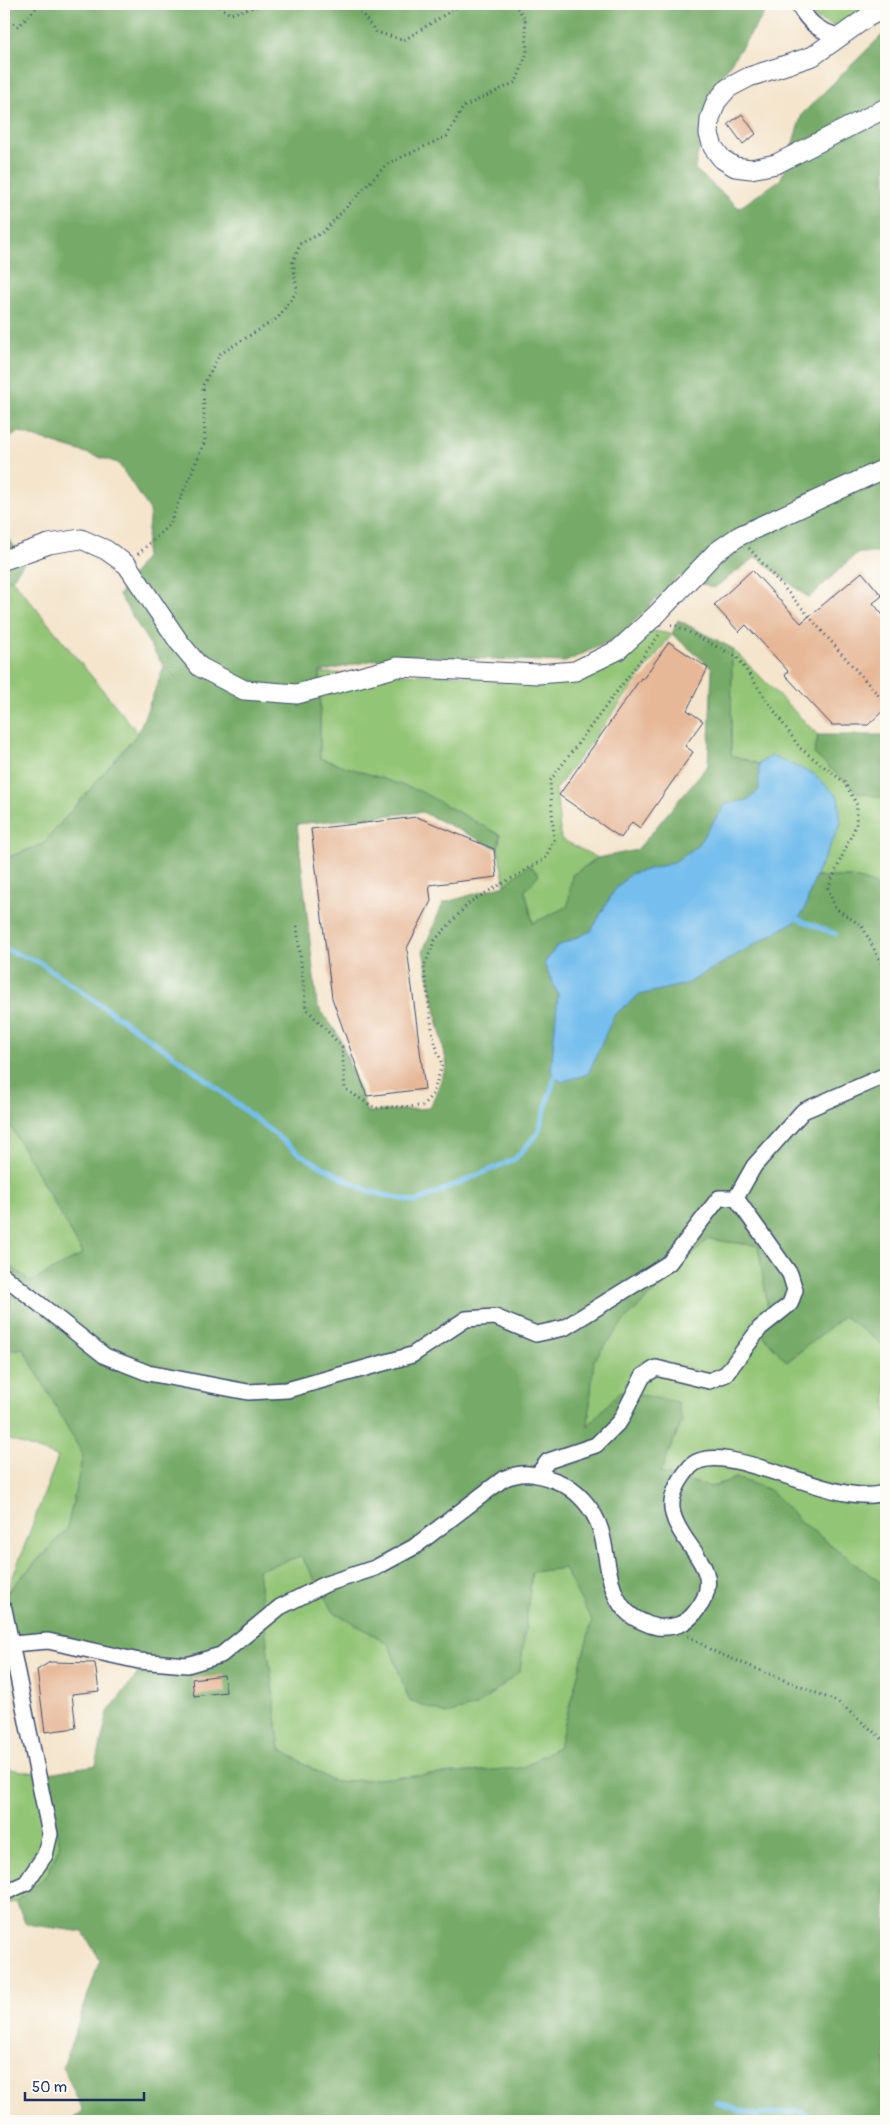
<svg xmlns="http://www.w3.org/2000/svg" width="890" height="2125" font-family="Pangolin,sans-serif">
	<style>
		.green { fill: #93c576; stroke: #577a6a }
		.forest { fill: #76aa67; stroke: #486c62; fill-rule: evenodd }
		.water { fill: #75beed; stroke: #4876a6 }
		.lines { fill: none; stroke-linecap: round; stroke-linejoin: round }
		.stream { stroke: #75beed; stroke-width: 5 }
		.building { fill: #e6b897 }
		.minor-casing { stroke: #3c4a6e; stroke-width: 18 }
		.tertiary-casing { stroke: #3c4a6e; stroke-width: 21 }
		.path { stroke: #3c4a6e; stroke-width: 3; stroke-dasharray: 1 4; stroke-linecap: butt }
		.minor { stroke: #fff; stroke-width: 15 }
		.tertiary { stroke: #fff; stroke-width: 19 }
	</style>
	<rect width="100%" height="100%" fill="#fdfcf7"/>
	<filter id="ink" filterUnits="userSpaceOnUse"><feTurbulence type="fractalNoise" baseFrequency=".02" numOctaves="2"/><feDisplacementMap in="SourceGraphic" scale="10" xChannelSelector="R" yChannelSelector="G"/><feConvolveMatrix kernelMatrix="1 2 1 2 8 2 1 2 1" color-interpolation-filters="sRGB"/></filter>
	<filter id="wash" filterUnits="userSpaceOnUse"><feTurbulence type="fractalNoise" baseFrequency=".0096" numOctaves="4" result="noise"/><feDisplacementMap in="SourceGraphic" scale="20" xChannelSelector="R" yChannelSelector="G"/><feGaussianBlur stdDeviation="1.12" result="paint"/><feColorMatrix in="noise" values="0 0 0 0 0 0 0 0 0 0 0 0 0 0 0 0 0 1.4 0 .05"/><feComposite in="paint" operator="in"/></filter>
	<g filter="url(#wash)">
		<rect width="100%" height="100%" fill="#f4e5cc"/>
		<g class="green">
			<polygon points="810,4 879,4 840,28 814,18"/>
			<polygon points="12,579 138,733 43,844 4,859 4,583"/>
			<polygon points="653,631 672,634 556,789 561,839 598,858 572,875 569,906 533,923 525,891 529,865 505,885 498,849 500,835 320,758 320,673 586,677"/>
			<polygon points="732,648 818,735 815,754 886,799 886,896 874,884 852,877 815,877 841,823 771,756 759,764 731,755"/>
			<polygon points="4,1127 11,1127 83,1254 31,1282 4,1261"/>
			<polygon points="708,1239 758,1246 768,1309 759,1331 787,1362 844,1316 886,1347 886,1587 800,1521 770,1490 736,1478 712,1487 659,1473 682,1422 588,1427 593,1360 624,1321"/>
			<polygon points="23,1348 83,1455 67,1529 7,1592 58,1457 4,1438 4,1352"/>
			<polygon points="301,1556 333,1611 389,1644 409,1700 520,1671 532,1572 564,1568 592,1621 559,1746 522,1768 335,1782 280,1749 258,1570"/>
			<polygon points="4,1768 42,1774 60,1845 47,1875 16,1902 4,1904"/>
		</g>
		<g class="forest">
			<path d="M4,4H771L709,95L695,169L739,208L781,179L802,114L886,31V553H857L809,598L756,557L714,588L679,576L619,637L565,662L396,655L320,672V758L420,791L500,835L498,849L422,812L297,824L317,1005L339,1036L367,1112L430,1108L447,1065L423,951L443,903L505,885L529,865L539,874L525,891L533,923L568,906L572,875L598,858L637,850L708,765L712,668L672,634L678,620L732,648L731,755L759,764V790L748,800L726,804L696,847L673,863L630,874L614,891L591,931L556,947L544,964L558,994L551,1071L587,1074L614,1015L639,995L686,984L797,920L804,911L815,877H852L874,884L886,896V1347L844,1316L787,1362L759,1331L768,1309L758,1246L708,1239L624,1321L594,1360L588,1426L620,1391L677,1402L682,1421L660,1473L711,1487L736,1478L770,1490L800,1521L886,1587V2121H70L83,2111L63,2067L100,1960L83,1932L26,1924L16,1902L47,1875L60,1845L42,1774L96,1765L108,1712L149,1659L36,1633L4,1642V1588L8,1592L67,1529L83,1455L23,1348L4,1352V1261L31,1282L83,1254L11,1127H4V859L43,844L138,733L164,667L119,595L145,557L150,510L118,463L19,432L4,441ZM301,1556L333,1611L389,1644L409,1700L446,1714L477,1706L520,1671L532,1572L564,1568L592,1621L559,1746L522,1768L334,1782L280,1749L258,1570Z"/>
			<polygon points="4,534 26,560 12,579 4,583"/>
			<polygon points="818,735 886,735 886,799 857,792 814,754"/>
		</g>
		<polygon class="water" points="771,756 814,774 838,797 841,823 815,877 804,911 797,920 686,984 639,995 614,1015 588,1074 561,1082 551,1071 558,994 544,964 556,947 591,931 614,891 630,874 673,863 696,847 726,804 748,800 759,790 759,764"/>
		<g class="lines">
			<g class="stream">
				<polyline points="793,917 835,934"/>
				<polyline points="4,949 39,962 190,1067 301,1155 367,1191 415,1202 515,1159 538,1133 557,1070"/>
				<polyline points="716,2103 756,2115 798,2111 819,2121"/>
			</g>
		</g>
		<g id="blocks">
			<g class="building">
				<polygon points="742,114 756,134 743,144 728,124"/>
				<polygon points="752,570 801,623 862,572 882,596 873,603 886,619 886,708 868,725 832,725 785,675 788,671 746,625 739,632 714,605"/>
				<polygon points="669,642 708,668 687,710 703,721 685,746 693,752 640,828 632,822 621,838 559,795 641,678 643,679"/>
				<polygon points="417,817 494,849 497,877 429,885 431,901 407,948 425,1089 367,1096 332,998 311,829"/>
				<polygon points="50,1662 95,1663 99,1691 72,1694 76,1728 45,1732 37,1670"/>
				<polygon points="224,1675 226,1692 194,1696 192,1679"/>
			</g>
		</g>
	</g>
	<g filter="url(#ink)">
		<use href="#blocks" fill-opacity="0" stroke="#3c4a6e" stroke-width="1"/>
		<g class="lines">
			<defs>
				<g id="minor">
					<path d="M798,4C809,24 820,32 842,37"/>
					<polyline points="736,1198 754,1166 803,1111 886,1075"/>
					<polyline points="4,1276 105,1356 148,1373 248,1392 287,1390 412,1355 466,1319 495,1317 536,1334 564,1328 669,1263 719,1198 736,1198"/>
					<polyline points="538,1474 548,1461 596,1445 620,1421 643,1376 656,1368 709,1381 726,1374 760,1328 790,1304 795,1290 790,1274 736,1198"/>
					<polyline points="4,1609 50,1834 45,1855 26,1883 4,1893"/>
					<path d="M12,1644L48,1641L139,1661L187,1665L221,1655L280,1607L326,1584L375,1568L414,1547L503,1479C523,1471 533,1473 554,1480C576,1488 594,1508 601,1531C610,1563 606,1608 643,1622C647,1624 652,1626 657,1627C673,1628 686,1625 696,1611C729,1571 682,1549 673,1514C668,1497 680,1479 690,1467C720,1433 839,1512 886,1492"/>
				</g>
				<g id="tertiary">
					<polyline points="886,7 866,18 813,56 749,77 728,88 716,102 710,119 709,134 713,147 722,159 735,167 751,169 776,164 886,108"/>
					<polyline points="4,560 49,544 81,539 106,550 127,565 179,642 200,667 244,690 297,694 398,667 538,674 575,671 618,650 656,615 716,552 739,536 886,468"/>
				</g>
			</defs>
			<use href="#minor" class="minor-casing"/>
			<use href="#tertiary" class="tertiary-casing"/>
			<g class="path">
				<polyline points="215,4 230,14 266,4"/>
				<polyline points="354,4 376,32 404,40 462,4"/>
				<polyline points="4,19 19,26 40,4"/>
				<polyline points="749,548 886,704"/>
				<polyline points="138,554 169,525 205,441 203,385 220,354 278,318 297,291 293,262 300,244 323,232 387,164 447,136 463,107 516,82 527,53 525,18 514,4"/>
				<polyline points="671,625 675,625 737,657 800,748 844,782 857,805 856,825 828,888 835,908 862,926 886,972"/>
				<polyline points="297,926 306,1008 342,1047 345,1089 375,1108 422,1106 433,1094 442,1065 433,1036 424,967 435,940 470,902 545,859 554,840 550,781 659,635"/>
				<polyline points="886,1623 884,1625 886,1631"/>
				<polyline points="688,1636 713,1651 838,1702 886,1742"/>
			</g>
			<use href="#minor" class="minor"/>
			<use href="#tertiary" class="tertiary"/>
		</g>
	</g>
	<rect width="890" height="2125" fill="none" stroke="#fdfcf7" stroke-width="20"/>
	<path d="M25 2092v8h119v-8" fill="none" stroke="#1b2f5e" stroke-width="2.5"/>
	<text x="32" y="2092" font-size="15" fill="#1b2f5e" stroke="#fdfcf7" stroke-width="4" paint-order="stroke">50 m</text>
</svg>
